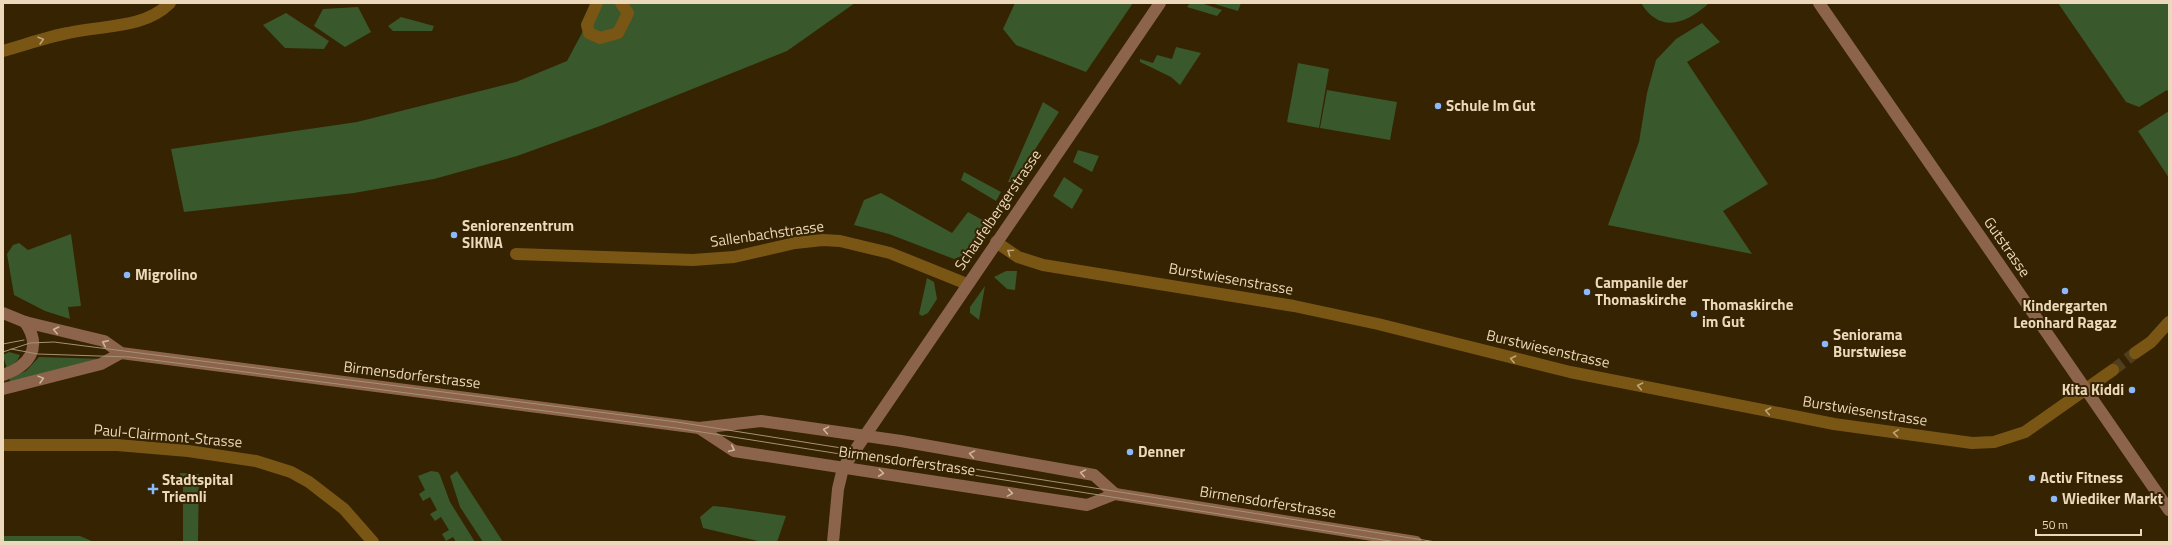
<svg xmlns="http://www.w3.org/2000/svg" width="2172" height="545" font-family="'Titillium Web',sans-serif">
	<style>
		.green { fill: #39582c }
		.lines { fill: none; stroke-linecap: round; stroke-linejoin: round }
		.street-tunnel { stroke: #503e1e; stroke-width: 12; stroke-dasharray: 12 6; stroke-linecap: butt }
		.street { stroke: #7a5615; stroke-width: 12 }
		.secondary { stroke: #8c634b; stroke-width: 12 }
		.tram { stroke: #a59272; stroke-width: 1 }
		.oneway { stroke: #bea478 }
		.oneway2 { stroke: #cfb599 }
		.poi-dot { fill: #8bb9fc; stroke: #352302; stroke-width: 1.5 }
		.labels { text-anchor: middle; stroke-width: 4; stroke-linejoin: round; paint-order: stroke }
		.poi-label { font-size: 15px; font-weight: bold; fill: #ecd8ba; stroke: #352302; text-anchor: start }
		.street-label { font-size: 15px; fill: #ecd8ba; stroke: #352302 }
	</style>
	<rect width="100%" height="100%" fill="#352302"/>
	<g class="green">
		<polygon points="598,3 855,3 787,51 600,126 517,156 434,179 354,193 184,212 171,149 357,122 516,82 567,61"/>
		<polygon points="1015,3 1133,3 1086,72 1016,45 1003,29"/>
		<polygon points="1190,3 1201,3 1222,10 1217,16 1187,7"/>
		<polygon points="1211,3 1241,3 1238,11"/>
		<path d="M1641,3H1709C1686,24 1660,34 1641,3Z"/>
		<polygon points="2058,3 2169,3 2169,93 2167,90 2139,107 2126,102"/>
		<polygon points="358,7 371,32 345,47 314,26 323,9"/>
		<polygon points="286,13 329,41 324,49 285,48 263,25"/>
		<polygon points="401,17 434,26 432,31 393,31 388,26"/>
		<polygon points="1702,23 1720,42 1687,62 1768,184 1723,211 1752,254 1608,225 1639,142 1647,93 1656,60 1676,39"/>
		<polygon points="1176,47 1201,53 1180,85 1171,77 1140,62 1140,59 1153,63 1157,55 1172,59"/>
		<polygon points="1298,63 1329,69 1319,128 1287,122"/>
		<polygon points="1327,90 1397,102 1390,140 1320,128"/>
		<polygon points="1043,102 1059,112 1014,182 1008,182"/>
		<polygon points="2169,111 2169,178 2138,131"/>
		<polygon points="1078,150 1099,156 1092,172 1073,162"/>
		<polygon points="964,172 1001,192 996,201 961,180"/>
		<polygon points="1064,177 1083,190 1072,209 1053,196"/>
		<polygon points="881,193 952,233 968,212 986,222 964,255 954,259 889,234 854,225 864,200"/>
		<polygon points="71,234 81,306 68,307 70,319 45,311 14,295 7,254 13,245 19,243 28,250"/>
		<polygon points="1006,271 1017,271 1015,290 1007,289 994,277"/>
		<polygon points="927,278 934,282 937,299 928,313 922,316 919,314"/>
		<polygon points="985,286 979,320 970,313 970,307"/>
		<polygon points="9,352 20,355 17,361 7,369 3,355"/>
		<polygon points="39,357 104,359 11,383 9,378 26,371"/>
		<polygon points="431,471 438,472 440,475 450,502 475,542 456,542 453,537 446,541 442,534 449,530 441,517 435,521 430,514 437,510 430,497 423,501 419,494 425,490 418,476"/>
		<polygon points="457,471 503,542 483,542 460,507 450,476"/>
		<polygon points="180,473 199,474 198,542 183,542 183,482 180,482"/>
		<polygon points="713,506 724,507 786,516 777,542 762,542 703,528 700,517"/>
		<polygon points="3,536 80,536 94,542 3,542"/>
	</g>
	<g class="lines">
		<polyline class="street-tunnel" points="2113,370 2135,353"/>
		<g class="street">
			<polyline points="597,3 587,25 589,33 600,38 618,33 628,13 621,3"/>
			<path d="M3,51C25,45 46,37 68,33C103,25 144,29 170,3"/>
			<polyline points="996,242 1018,257 1043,265 1294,306 1378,324 1570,372 1834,424 1972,443 1994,442 2025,432 2113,370"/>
			<polyline points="516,254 693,260 734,257 795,243 823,240 840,241 890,253 967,284"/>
			<polyline points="2135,353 2151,342 2169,322"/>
			<polyline points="3,445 117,445 188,451 256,461 291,472 309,482 344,509 373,542"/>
		</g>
		<g class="secondary">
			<polyline points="1819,3 2169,510"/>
			<polyline points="3,313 25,322 104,341 121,353 699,428 761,421 901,441 1094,475 1115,494"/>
			<path d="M3,375C29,366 43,348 25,322"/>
			<polyline points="3,389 101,364 121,353"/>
			<polyline points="699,428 734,451 1087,505 1115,494 1416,542"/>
			<polyline points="833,542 838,489 843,468 1160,3"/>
		</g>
		<g class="tram">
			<polyline points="3,344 24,340"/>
			<polyline points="11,349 38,354 130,357 676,428 1396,542"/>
			<polyline points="3,352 30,343 54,342 677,422 1436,542"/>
		</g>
	</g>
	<defs><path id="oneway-chevron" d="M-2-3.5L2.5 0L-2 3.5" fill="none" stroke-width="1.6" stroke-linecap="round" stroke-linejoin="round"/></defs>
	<g class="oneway">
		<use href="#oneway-chevron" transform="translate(41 40) rotate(-16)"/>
		<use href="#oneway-chevron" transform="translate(1010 252) rotate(-146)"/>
		<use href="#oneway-chevron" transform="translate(1513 359) rotate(-167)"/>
		<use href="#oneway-chevron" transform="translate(1640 386) rotate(-169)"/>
		<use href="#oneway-chevron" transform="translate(1768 411) rotate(-169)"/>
		<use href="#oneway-chevron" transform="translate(1896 433) rotate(-172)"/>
	</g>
	<g class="oneway2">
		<use href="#oneway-chevron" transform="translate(56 330) rotate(-168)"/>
		<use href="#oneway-chevron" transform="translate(105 343) rotate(-154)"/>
		<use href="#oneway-chevron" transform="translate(41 379) rotate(-15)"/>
		<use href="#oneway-chevron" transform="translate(826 430) rotate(-170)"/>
		<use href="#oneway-chevron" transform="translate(732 449) rotate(25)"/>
		<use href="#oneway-chevron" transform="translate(972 454) rotate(-170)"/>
		<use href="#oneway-chevron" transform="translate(881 473) rotate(7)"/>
		<use href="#oneway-chevron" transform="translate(1083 473) rotate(-170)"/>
		<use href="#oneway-chevron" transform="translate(1010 493) rotate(9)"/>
	</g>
	<g class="poi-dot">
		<circle cx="1438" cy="106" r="4"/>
		<circle cx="454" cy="235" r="4"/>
		<circle cx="127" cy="275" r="4"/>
		<circle cx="2065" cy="291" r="4"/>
		<circle cx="1587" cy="292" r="4"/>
		<circle cx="1694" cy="314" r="4"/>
		<circle cx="1825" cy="344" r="4"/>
		<circle cx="2132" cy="390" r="4"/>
		<circle cx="1130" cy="452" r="4"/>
		<circle cx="2032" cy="478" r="4"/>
		<path d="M151 483h4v4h4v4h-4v4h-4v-4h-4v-4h4z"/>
		<circle cx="2054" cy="499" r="4"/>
	</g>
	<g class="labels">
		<g class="poi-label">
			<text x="1446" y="111">Schule Im Gut</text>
			<text x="462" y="231">Seniorenzentrum<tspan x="462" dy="17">SIKNA</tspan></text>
			<text x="135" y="280">Migrolino</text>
			<text x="1595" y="288">Campanile der<tspan x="1595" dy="17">Thomaskirche</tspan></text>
			<text x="1702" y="310">Thomaskirche<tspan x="1702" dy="17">im Gut</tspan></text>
			<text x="2065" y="311" text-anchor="middle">Kindergarten<tspan x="2065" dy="17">Leonhard Ragaz</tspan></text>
			<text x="1833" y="340">Seniorama<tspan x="1833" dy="17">Burstwiese</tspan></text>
			<text x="2124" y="395" text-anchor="end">Kita Kiddi</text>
			<text x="1138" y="457">Denner</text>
			<text x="2040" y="483">Activ Fitness</text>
			<text x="162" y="485">Stadtspital<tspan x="162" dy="17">Triemli</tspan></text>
			<text x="2062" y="504">Wiediker Markt</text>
		</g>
		<g class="street-label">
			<text transform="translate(998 210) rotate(-56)" y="5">Schaufelbergerstrasse</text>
			<text transform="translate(767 234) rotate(-8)" y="5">Sallenbachstrasse</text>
			<text transform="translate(2007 247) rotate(55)" y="5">Gutstrasse</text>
			<text transform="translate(1231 279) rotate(10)" y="5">Burstwiesenstrasse</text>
			<text transform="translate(1548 349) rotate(13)" y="5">Burstwiesenstrasse</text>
			<text transform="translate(412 375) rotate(7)" y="5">Birmensdorferstrasse</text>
			<text transform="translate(1865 411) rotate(9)" y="5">Burstwiesenstrasse</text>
			<text transform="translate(168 436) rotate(5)" y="5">Paul-Clairmont-Strasse</text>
			<text transform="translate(907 461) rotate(8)" y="5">Birmensdorferstrasse</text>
			<text transform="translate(1268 502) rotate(9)" y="5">Birmensdorferstrasse</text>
		</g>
	</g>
	<rect width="2172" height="545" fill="none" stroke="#ecd8ba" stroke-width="8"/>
	<path d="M2036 529v6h105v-6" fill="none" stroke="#ecd8ba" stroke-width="2"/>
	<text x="2042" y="529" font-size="12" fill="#ecd8ba" stroke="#352302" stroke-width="3" paint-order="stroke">50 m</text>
</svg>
